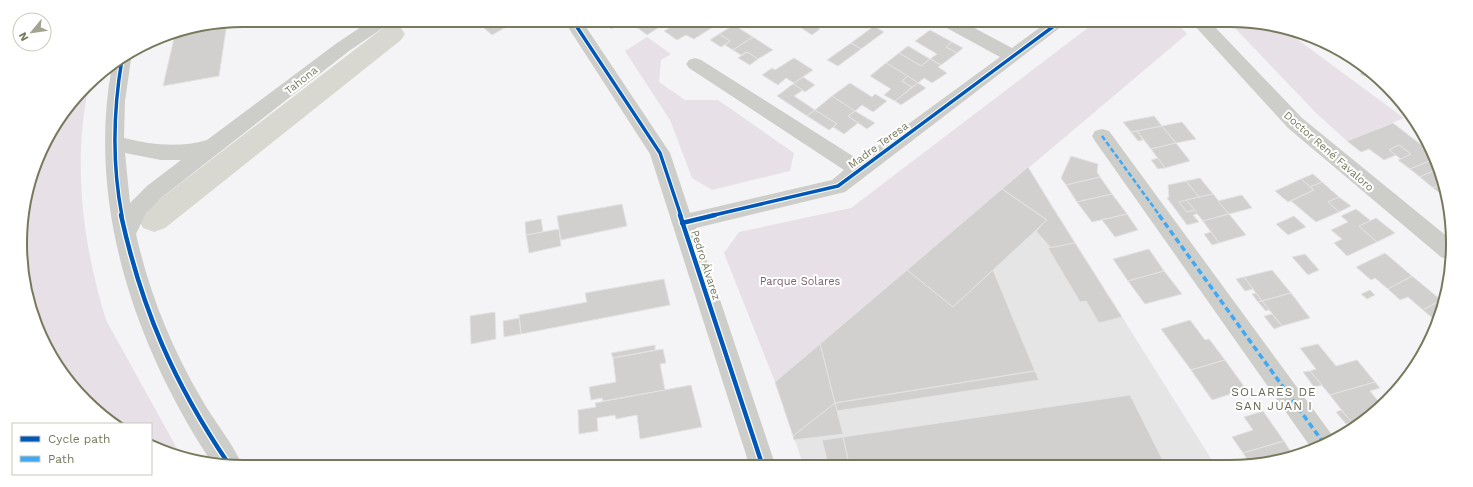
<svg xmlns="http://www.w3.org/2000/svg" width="1473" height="487" font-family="'Work Sans',sans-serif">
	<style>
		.built { fill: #e6e5e5 }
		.green { fill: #e7e1e7 }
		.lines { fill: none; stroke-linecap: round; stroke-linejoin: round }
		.canal { fill: #d9d8d0; fill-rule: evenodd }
		.building { fill: #d1d0cf; stroke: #e4e3e4 }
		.minor { fill: #cdcdca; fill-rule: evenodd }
		.tertiary { fill: #cdcdca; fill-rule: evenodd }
		.quiet-far1 { stroke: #3fa9f5; stroke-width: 2.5; stroke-dasharray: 5 2.5; stroke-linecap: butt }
		.quiet { stroke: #3fa9f5; stroke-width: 3.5; stroke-dasharray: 6 3.5; stroke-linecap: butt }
		.cycleway-far1-casing { stroke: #fff; stroke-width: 5.5 }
		.cycleway-casing { stroke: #fff; stroke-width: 7 }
		.cycleway-far1 { stroke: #0057b8; stroke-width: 3.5 }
		.cycleway { stroke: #0057b8; stroke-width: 4.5 }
		.labels { text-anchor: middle; stroke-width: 4; stroke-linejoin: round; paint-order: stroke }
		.street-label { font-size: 11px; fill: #77785c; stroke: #fff }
		.park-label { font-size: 11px; fill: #7a6371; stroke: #fff }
		.neighbourhood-label { font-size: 12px; letter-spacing: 1px; fill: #686852; stroke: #fff }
		.rim { fill: none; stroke: #77785c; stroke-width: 2 }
	</style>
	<rect width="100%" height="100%" fill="#f4f3f5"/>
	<polygon class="built" points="1028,167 1215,465 803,464 775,382"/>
	<g class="green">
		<polygon points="1093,24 1178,24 1187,34 775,382 724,253 739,232 851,208"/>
		<polygon points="1231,24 1273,24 1282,28 1404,118 1347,141 1316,113"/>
		<polygon points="647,37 671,54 661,60 659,82 685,100 718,100 794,153 790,171 712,190 692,178 670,120 625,51"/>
		<path d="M89,85C72,163 83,245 106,320L180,454L151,442V424H114L58,368L28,301L22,215L43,144Z"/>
	</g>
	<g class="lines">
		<polygon class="canal" points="392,26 401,28 405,34 401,40 165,228 154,232 143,228 139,220 143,212 383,28"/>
	</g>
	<g class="building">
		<polygon points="476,21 499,21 506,27 492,35"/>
		<polygon points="612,22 623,22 611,29 608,24"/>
		<polygon points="642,22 661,22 654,26 658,28 647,35 635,26"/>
		<polygon points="686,22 706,22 713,27 694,39 686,35 677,40 664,31 674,25 677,28"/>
		<polygon points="792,22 808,22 820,29 812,35"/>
		<polygon points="227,23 219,76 163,86 175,34"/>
		<polygon points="846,23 864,23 856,28"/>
		<polygon points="734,25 753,37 733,50 725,45 730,41 719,34"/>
		<polygon points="874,26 884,32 861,49 851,43"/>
		<polygon points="930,30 952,42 946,47 957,53 941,65 930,59 937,54 915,41"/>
		<polygon points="719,34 730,41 721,47 710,40"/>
		<polygon points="753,37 773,50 758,59 747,52 741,55 733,50"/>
		<polygon points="952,42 963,48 957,53 946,47"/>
		<polygon points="851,43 861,49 838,66 827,60"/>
		<polygon points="908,46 930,59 921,66 899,53"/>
		<polygon points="747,52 758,59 750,65 738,58"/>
		<polygon points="899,53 921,66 930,59 941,65 938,67 947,73 932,83 924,78 918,83 886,63"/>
		<polygon points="794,58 813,70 794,83 786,78 778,85 762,75 772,68 775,70"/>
		<polygon points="886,63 908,76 902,81 912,87 895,101 884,95 891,89 870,76"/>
		<polygon points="1365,69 1377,81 1377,82 1360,74"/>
		<polygon points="908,76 918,83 912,87 902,81"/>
		<polygon points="803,77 815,85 805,92 793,84"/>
		<polygon points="850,83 872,97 875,94 887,101 873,112 862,105 855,111 832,96"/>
		<polygon points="918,83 926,88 901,105 895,101"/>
		<polygon points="793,84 803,90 794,96 815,110 807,116 777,96"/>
		<polygon points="832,96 855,111 848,116 858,123 844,134 833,127 837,124 815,110"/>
		<polygon points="815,110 837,124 829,130 807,116"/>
		<polygon points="855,111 875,123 867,129 848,116"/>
		<polygon points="1154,116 1162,126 1131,132 1123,122"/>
		<polygon points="1182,122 1196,139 1176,143 1162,126"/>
		<polygon points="1393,123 1424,147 1422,148 1430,154 1432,160 1410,169 1398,160 1411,154 1399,145 1389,150 1396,155 1384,160 1369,149 1361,152 1347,141"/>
		<polygon points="1162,126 1176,143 1151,149 1137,131"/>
		<polygon points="1137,131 1143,140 1138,141 1131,132"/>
		<polygon points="1176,143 1190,161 1165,168 1151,149"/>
		<polygon points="1399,145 1411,154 1401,159 1389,150"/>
		<polygon points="1071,156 1098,164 1097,172 1100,177 1066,185 1061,178"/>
		<polygon points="1158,158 1165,168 1158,169 1151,160"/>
		<polygon points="1432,160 1438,175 1433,171 1420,177 1410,169"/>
		<polygon points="1028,167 1053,208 1075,243 1051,248 1036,231 1047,220 1002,189"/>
		<polygon points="1433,171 1438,175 1442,184 1433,188 1420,177"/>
		<polygon points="1313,174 1322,182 1310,187 1301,179"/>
		<polygon points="1100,177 1112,194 1077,202 1066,185"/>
		<polygon points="1200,178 1213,194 1199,197 1186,181"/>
		<polygon points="1301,179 1314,190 1288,202 1275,191"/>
		<polygon points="1186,181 1199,197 1179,202 1187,212 1195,210 1197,214 1193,215 1199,222 1187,225 1167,198 1169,197 1168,185"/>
		<polygon points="1322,182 1339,197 1328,202 1339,212 1316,222 1291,201 1314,190 1310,187"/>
		<polygon points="1442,184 1448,199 1433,188"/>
		<polygon points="1002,189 1047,220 953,307 907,270"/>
		<polygon points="1112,194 1127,214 1092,222 1077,202"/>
		<polygon points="1213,194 1229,214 1203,221 1186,200"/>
		<polygon points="1242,195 1252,208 1229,214 1218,201"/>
		<polygon points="1339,197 1351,206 1339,212 1328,202"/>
		<polygon points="1186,200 1195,210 1187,212 1179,202"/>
		<polygon points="622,204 627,226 561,240 557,216"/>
		<polygon points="1356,209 1371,221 1359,226 1377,242 1347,256 1334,243 1342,239 1331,230 1348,222 1341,216"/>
		<polygon points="1127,214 1138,230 1115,237 1102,220"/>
		<polygon points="1229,214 1246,235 1219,243 1203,221"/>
		<polygon points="1294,216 1306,227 1288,235 1276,224"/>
		<polygon points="1376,218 1395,233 1377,242 1359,226"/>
		<polygon points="541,219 543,232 526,235 525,222"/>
		<polygon points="559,229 561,246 529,253 526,235"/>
		<polygon points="1211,232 1219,243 1212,245 1204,234"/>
		<polygon points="1075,243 1077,246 1122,317 1099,323 1086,301 1080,302 1048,248"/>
		<polygon points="1149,249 1164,271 1128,281 1113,259"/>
		<polygon points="1385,253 1412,276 1388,289 1375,278 1371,280 1356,267"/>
		<polygon points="1305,254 1319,270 1308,275 1292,257"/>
		<polygon points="907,270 953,307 993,270 1035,371 835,403 820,344"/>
		<polygon points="1272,270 1291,293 1262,301 1244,277"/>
		<polygon points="1164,271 1182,294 1145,304 1128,281"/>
		<polygon points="1412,276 1441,300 1423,310 1408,297 1400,300 1388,289"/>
		<polygon points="1244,277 1253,289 1245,291 1236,279"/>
		<polygon points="664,279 670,305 521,334 519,315 587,302 585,293"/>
		<polygon points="1370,290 1375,295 1367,299 1361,294"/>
		<polygon points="1256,293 1262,301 1258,302 1252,294"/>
		<polygon points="1291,293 1310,318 1282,326 1262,301"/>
		<polygon points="1441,300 1443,302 1436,321 1423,310"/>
		<polygon points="1262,301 1269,310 1266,311 1258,302"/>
		<polygon points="495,312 496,339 471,344 470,316"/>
		<polygon points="1272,314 1282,326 1274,329 1264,316"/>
		<polygon points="519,318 521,334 504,337 503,321"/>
		<polygon points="1190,320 1205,340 1209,339 1225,360 1191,370 1161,329"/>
		<polygon points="820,344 835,403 793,436 775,382"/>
		<polygon points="1318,344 1336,366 1357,360 1375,382 1330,395 1310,371 1316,369 1300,348"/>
		<polygon points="655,345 655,350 613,358 611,353"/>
		<polygon points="663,349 666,363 660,364 665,390 603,401 602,398 591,400 589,387 616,382 613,358"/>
		<polygon points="1225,360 1246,389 1212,400 1191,370"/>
		<polygon points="1035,371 1039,380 837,411 835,403"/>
		<polygon points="1310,371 1322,385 1314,387 1303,372"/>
		<polygon points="1375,382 1380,388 1370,391 1382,406 1377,411 1354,426 1330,395"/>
		<polygon points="691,385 702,427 640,439 637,415 616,419 615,415 597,418 598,431 579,434 578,410 596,407 595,403"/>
		<polygon points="1130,395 1165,465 849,464 843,437"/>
		<polygon points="835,403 843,434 794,440 793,436"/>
		<polygon points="1341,410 1352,422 1346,424 1336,412"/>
		<polygon points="1263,411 1284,441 1243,453 1232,437 1253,430 1244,417"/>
		<polygon points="843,437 849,464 828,464 822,440"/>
		<polygon points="1284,441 1293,455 1259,465 1251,465 1243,453"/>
	</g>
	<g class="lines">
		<g class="minor">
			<polygon points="564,21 582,21 670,153 690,213 832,180 844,170 689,68 686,64 689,60 695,58 701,60 859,160 1000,57 945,27 942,23 965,23 1012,48 1046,23 1066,23 845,192 696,228 775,464 749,464 650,154"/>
			<polygon points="1193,24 1212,24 1302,118 1449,238 1449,260 1441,257 1288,128"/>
			<polygon points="1102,129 1109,131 1335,439 1328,444 1312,449 1095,141 1092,136 1095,131"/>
		</g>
		<path class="tertiary" d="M370,21H390L387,25L349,51L161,198L146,213L136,234C149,292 171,347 201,398C213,420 231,440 241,463H212C136,348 86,205 112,66L129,55L131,59L125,101L124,138C152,145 179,148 207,140L337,43ZM125,153L161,160H181L147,186L130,203Z"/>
		<polyline class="quiet-far1" points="1102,136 1160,216"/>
		<polyline class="quiet" points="1159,215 1325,445"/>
		<defs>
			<g id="cycleway-far1">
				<polyline points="573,21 660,153 681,216"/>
				<path d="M122,216C112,164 113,112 122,59"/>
				<polyline points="710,216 838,186 1058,23"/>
			</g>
			<g id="cycleway">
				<path d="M121,215C142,310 174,383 228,463"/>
				<polyline points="680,215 762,464"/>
				<polyline points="682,223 715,215"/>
			</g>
		</defs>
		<use href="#cycleway-far1" class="cycleway-far1-casing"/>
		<use href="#cycleway" class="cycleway-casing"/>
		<use href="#cycleway-far1" class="cycleway-far1"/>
		<use href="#cycleway" class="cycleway"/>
	</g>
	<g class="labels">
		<g class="street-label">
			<text transform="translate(301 80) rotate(-38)" y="4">Tahona</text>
			<text transform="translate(878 145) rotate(-36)" y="4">Madre Teresa</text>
			<text transform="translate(1329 151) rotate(41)" y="4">Doctor René Favaloro</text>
			<text transform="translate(706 265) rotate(72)" y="4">Pedro Álvarez</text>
		</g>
		<g class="park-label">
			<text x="800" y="285">Parque Solares</text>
		</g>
		<g class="neighbourhood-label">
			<text x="1274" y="396">SOLARES DE<tspan x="1274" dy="14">SAN JUAN I</tspan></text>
		</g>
	</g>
	<path d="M0 0H1473V487H0ZM243 27H1230A216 216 0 0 1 1446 243V244A216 216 0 0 1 1230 460H243A216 216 0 0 1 27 244V243A216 216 0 0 1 243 27Z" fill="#fff" fill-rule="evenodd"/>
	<path class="rim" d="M243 27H1230A216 216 0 0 1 1446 243V244A216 216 0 0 1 1230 460H243A216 216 0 0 1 27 244V243A216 216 0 0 1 243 27Z"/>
	<rect x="12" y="423" width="140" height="52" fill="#ffffff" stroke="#c9c9be"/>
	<rect x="20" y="436" width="20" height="6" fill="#0057b8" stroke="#c9c9be"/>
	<text x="48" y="443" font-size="12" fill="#77785c">Cycle path</text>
	<rect x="20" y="456" width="20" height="6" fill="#3fa9f5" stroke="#c9c9be"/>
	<text x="48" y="463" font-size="12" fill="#77785c">Path</text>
	<g transform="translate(32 32) rotate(241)"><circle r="19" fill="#ffffff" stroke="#c9c9be"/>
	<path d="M0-3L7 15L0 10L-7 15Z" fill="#a3a392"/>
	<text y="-6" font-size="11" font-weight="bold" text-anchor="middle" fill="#77785c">N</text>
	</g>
</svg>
